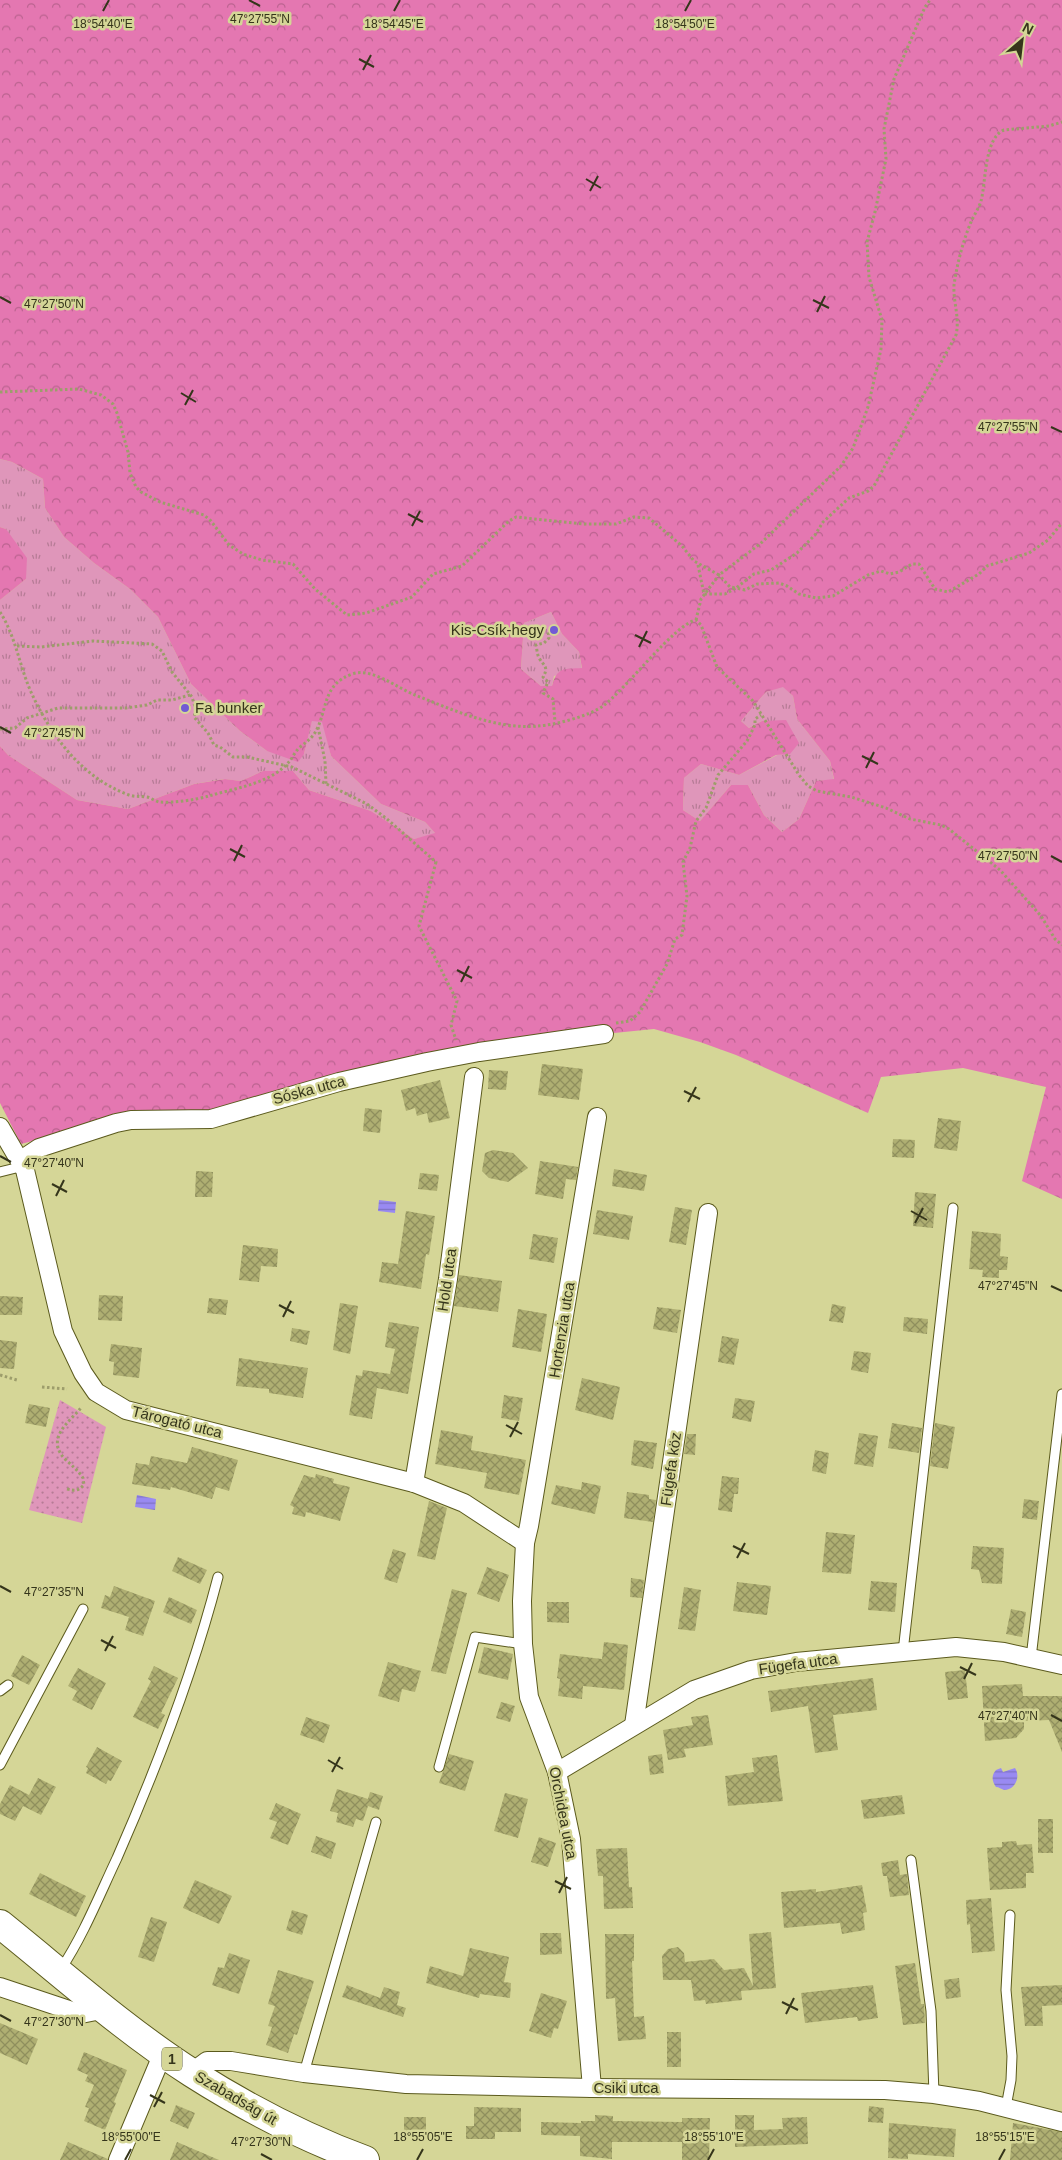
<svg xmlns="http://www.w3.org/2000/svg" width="1062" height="2160" font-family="Arial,sans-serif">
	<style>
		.grass { fill: url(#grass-tufts) }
		.forest { fill: url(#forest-crowns); fill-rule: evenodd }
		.park { fill: url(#park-dots) }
		.water { fill: url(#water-rules) }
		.building { fill: url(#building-cross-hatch) }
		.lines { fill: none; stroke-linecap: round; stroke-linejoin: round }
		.service-casing { stroke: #5b5a1d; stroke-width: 11 }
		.minor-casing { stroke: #5b5a1d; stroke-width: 20 }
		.primary-casing { stroke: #5b5a1d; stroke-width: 30 }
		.path { stroke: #9d9d6b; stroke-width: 3; stroke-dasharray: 2.5 2.5; stroke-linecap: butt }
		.service { stroke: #fff; stroke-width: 9 }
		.minor { stroke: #fff; stroke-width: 18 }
		.primary { stroke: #fff; stroke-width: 28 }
		.ticks { fill: none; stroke: #35351b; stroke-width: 2 }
		.poi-dot { fill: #725ad4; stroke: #d5d697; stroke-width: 2 }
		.labels { text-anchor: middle; stroke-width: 5; stroke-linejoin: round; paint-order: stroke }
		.shield { fill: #d5d697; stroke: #656540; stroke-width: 1 }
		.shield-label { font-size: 14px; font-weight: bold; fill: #35351b }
		.poi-label { font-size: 15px; fill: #35351b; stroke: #d5d697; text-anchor: end }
		.street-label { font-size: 15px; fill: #35351b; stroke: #d5d697 }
		.ticks-label { font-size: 12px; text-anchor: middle; fill: #35351b; stroke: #d5d697; stroke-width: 5; stroke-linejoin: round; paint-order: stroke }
	</style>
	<defs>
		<pattern id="grass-tufts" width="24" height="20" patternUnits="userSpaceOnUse" patternTransform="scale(1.25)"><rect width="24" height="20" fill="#df96ba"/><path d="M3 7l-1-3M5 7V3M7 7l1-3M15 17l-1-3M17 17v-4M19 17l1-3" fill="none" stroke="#b67b96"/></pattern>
		<pattern id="forest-crowns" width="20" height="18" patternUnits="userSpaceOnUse" patternTransform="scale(1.25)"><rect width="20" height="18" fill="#e477b1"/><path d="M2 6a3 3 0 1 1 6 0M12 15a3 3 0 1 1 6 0" fill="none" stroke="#ba628f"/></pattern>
		<pattern id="park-dots" width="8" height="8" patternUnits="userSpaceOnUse" patternTransform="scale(1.25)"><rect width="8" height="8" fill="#df96ba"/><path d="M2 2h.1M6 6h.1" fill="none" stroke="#b67b96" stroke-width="1.8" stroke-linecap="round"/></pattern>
		<pattern id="water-rules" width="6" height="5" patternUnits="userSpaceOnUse" patternTransform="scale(1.25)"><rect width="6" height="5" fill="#998af2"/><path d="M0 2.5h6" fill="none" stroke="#7e72c3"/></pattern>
		<pattern id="building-cross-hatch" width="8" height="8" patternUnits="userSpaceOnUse" patternTransform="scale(1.25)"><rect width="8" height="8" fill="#afaf72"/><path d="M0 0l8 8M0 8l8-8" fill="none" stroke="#8f8f5d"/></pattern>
	</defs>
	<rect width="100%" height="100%" fill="#d5d697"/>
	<g class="grass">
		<polygon points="0,459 12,462 43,479 45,508 64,537 94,563 130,589 158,617 191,684 240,731 267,751 304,754 312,720 323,722 331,756 381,804 425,822 436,834 414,839 371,811 309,790 293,771 263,771 241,781 224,779 194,784 128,809 77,800 8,755 0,746 0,600 26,579 6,529 0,527"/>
		<polygon points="551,612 562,634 579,652 582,669 554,676 552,686 541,686 521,669 524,623"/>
		<polygon points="783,686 793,696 797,719 830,761 834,780 816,781 799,819 782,832 764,815 748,785 731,785 700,821 683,810 684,778 701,764 739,775 777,755 790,753 762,721 749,728 741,721 766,692"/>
	</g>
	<g class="forest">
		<path d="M0,0H1062V1199L1022,1181L1046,1087L963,1068L881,1077L868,1113L736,1055L700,1042L654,1029L604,1034L195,1116L130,1115L21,1144L0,1103V746L8,755L77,800L128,809L194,784L225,779L241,781L263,771H293L309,790L371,811L414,839L435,833L425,822L381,804L331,756L322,722L312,721L304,754L298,762L267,751L240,731L191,684L158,617L130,589L94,563L64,537L45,508L43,479L12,462L0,459ZM551,612L562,634L579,652L582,668C564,669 557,667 552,686H541L521,669L524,623ZM783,687L793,696L797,719L830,761L834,779L816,781L799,819L782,832L764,815L748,785H731L700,821L683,810L684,778L701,764L739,775L776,755L790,754L799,743L786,720L762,721L749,728L741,721L766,692Z"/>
		<polygon points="0,527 6,529 27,558 26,579 0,600"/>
	</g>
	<polygon class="park" points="60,1400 106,1427 82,1523 29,1510"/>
	<g class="water">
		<polygon points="379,1200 396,1202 395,1213 378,1211"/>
		<polygon points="137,1495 156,1499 155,1510 135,1507"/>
		<path d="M1001,1768L1003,1772L1015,1768C1021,1777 1015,1790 1004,1790C1001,1789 999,1787 996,1787C992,1781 991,1776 996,1770Z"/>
	</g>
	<g class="building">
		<polygon points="542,1064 583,1069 579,1100 538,1095"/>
		<polygon points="489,1070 508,1071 506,1090 488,1089"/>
		<polygon points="440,1080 450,1118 429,1123 427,1113 417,1116 415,1108 406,1111 401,1090"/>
		<polygon points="365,1108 382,1110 380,1133 363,1131"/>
		<polygon points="938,1118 961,1121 957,1151 934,1148"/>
		<polygon points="893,1139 915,1140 914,1158 892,1157"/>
		<polygon points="493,1150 513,1153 528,1168 508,1182 489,1178 482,1171 485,1153"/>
		<polygon points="540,1161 578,1167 576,1180 566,1179 563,1199 535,1194"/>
		<polygon points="614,1169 647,1175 644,1191 612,1186"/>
		<polygon points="196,1171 213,1172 212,1197 195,1197"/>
		<polygon points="420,1173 439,1175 437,1191 418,1189"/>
		<polygon points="915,1192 936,1194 933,1228 913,1226"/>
		<polygon points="675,1207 692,1210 686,1245 669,1242"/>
		<polygon points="597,1210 633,1216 629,1240 593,1234"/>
		<polygon points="406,1211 435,1216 429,1255 426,1254 421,1289 379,1282 382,1262 398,1264"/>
		<polygon points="972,1231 1001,1234 1000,1256 1008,1257 1007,1270 999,1270 999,1278 982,1277 983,1270 969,1269"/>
		<polygon points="533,1234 558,1238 554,1263 529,1259"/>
		<polygon points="243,1245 278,1249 277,1267 261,1266 259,1282 239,1280"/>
		<polygon points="459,1275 502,1281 498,1312 454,1306"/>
		<polygon points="99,1295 123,1296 122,1321 98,1320"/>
		<polygon points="0,1296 23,1297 22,1315 0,1315"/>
		<polygon points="209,1298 228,1300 226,1315 207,1313"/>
		<polygon points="340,1303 358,1306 350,1354 333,1350"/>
		<polygon points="832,1304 846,1307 843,1323 829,1321"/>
		<polygon points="657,1307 681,1310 677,1333 653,1329"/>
		<polygon points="518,1309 547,1314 541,1352 512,1347"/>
		<polygon points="904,1317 928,1319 927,1334 903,1331"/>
		<polygon points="389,1322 419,1327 408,1394 377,1388 372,1419 349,1415 356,1375 362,1376 363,1370 390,1374 395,1349 385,1347"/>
		<polygon points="292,1328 310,1331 307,1345 290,1341"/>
		<polygon points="722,1336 739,1339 734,1365 718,1362"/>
		<polygon points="0,1340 17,1342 14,1369 0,1368"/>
		<polygon points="111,1344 142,1348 139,1378 113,1375 114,1362 109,1361"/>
		<polygon points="854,1351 871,1353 868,1373 851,1370"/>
		<polygon points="239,1358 308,1368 303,1398 269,1393 269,1389 236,1386"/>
		<polygon points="582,1378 620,1387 613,1420 575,1410"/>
		<polygon points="504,1395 523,1398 519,1421 501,1418"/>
		<polygon points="735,1398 755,1401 751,1422 732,1418"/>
		<polygon points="29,1404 50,1408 46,1427 25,1423"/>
		<polygon points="892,1423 922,1428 919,1453 888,1448"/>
		<polygon points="935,1423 955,1427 948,1469 930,1466"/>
		<polygon points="441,1430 473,1436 471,1450 526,1460 519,1495 484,1488 487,1473 435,1464"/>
		<polygon points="859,1433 878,1436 873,1467 854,1464"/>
		<polygon points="687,1434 696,1434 695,1455 684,1454"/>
		<polygon points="634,1440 657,1443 653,1469 631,1465"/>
		<polygon points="192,1447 238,1460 229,1491 216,1487 212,1499 171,1487 170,1490 132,1484 136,1463 149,1465 151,1456 187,1463"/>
		<polygon points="815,1450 829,1453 826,1474 812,1471"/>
		<polygon points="316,1474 334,1479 333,1483 350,1487 340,1521 306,1512 305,1517 292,1514 294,1507 290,1505 304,1475 315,1478"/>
		<polygon points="722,1476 739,1478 738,1494 734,1494 732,1512 718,1510"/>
		<polygon points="582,1482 601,1486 595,1514 551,1504 556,1485 581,1490"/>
		<polygon points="627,1492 649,1495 649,1499 656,1500 653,1522 624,1518"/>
		<polygon points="1024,1499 1039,1501 1037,1520 1022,1518"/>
		<polygon points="429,1501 447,1508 435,1560 417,1556"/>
		<polygon points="826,1532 855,1535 851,1574 822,1572"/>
		<polygon points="973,1546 1004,1548 1002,1584 982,1583 979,1570 971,1569"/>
		<polygon points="393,1549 406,1553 397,1583 384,1579"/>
		<polygon points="178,1557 207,1570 200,1584 172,1571"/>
		<polygon points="487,1567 509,1575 499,1602 477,1594"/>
		<polygon points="631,1578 644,1580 642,1598 630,1597"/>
		<polygon points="871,1581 897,1583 895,1612 868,1610"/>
		<polygon points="737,1582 771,1586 767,1615 733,1611"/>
		<polygon points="114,1586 155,1601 143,1636 125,1630 129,1617 101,1608 105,1595 110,1597"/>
		<polygon points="684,1587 701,1590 695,1631 678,1629"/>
		<polygon points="452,1589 467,1593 446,1674 431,1671"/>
		<polygon points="169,1597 197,1610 191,1624 163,1612"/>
		<polygon points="547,1602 569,1602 569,1623 547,1622"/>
		<polygon points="1011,1609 1026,1612 1022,1637 1006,1634"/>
		<polygon points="604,1642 628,1645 624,1690 583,1686 582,1699 558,1696 560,1679 557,1678 560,1654 602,1659"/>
		<polygon points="484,1647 513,1654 508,1680 478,1673"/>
		<polygon points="22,1655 40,1665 29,1685 11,1676"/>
		<polygon points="388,1662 421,1671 415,1692 402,1689 399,1702 378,1696"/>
		<polygon points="154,1666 178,1678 161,1713 165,1715 158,1729 133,1717 151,1681 148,1679"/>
		<polygon points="78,1668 106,1683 92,1710 72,1700 77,1691 68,1686"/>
		<polygon points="965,1670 968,1698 948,1700 945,1672"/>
		<polygon points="873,1678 877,1710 833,1715 838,1750 815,1753 808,1706 771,1712 768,1691"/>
		<polygon points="1022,1684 1023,1696 1062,1696 1062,1752 1049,1720 1024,1721 1024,1729 1016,1738 985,1741 982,1686"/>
		<polygon points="501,1702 515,1706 510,1722 496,1718"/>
		<polygon points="708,1715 713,1745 684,1749 686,1757 668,1760 663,1730 693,1725 691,1717"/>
		<polygon points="306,1717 330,1725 324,1743 300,1735"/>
		<polygon points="97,1747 122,1761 111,1781 108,1780 106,1784 86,1773 88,1768 86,1767"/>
		<polygon points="449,1754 474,1761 465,1791 439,1783"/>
		<polygon points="662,1754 664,1773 650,1775 648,1756"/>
		<polygon points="777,1755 783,1801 728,1806 725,1776 754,1772 752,1758"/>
		<polygon points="38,1778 56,1787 41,1815 23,1806 15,1821 0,1814 0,1804 10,1785 29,1795"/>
		<polygon points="337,1789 368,1799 370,1792 383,1796 379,1810 368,1806 363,1821 356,1819 353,1827 336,1822 338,1813 330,1811"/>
		<polygon points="505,1793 528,1799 518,1838 494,1831"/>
		<polygon points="902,1795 905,1814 864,1819 861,1800"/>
		<polygon points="276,1803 301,1814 288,1845 270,1838 277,1822 269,1819"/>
		<rect x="1038" y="1819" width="15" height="34"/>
		<polygon points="316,1836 336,1843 331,1859 311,1852"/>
		<polygon points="539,1837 556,1843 548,1867 531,1862"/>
		<polygon points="1016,1841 1017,1845 1032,1844 1034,1873 1026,1873 1026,1888 990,1890 987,1848 1002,1847 1002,1842"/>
		<polygon points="627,1848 629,1887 632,1887 633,1908 604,1909 603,1876 598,1876 596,1849"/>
		<polygon points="898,1860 900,1875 907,1874 909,1895 890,1897 887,1876 883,1876 881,1863"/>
		<polygon points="40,1873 86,1896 76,1917 29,1894"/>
		<polygon points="195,1880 232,1896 219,1924 183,1908"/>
		<polygon points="862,1885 867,1912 863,1913 865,1930 842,1934 840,1923 784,1928 781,1892 816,1889 816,1892"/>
		<polygon points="991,1898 995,1951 972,1953 970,1924 967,1925 966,1900"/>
		<polygon points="292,1910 308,1915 302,1935 286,1930"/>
		<polygon points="151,1917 167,1922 154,1962 138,1957"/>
		<polygon points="771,1932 776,1988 741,1991 742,2000 706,2004 705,2000 694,2001 691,1980 663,1980 662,1956 668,1949 678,1947 684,1953 685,1962 714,1959 724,1970 744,1968 753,1986 749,1934"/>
		<polygon points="540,1933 561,1933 562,1954 540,1955"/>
		<polygon points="605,1934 634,1934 634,1961 632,1961 634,2017 644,2016 646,2039 618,2041 615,1998 606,1999"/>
		<polygon points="470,1948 509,1957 504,1982 511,1983 510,1998 480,1994 479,1998 426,1983 430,1966 463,1976"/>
		<polygon points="229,1953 250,1960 239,1994 212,1985 218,1967 224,1968"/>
		<polygon points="915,1963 921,2004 924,2004 925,2023 903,2025 895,1966"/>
		<polygon points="278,1970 314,1981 297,2035 294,2034 288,2053 266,2045 272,2027 268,2026 275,2006 268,2004"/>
		<polygon points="959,1978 961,1997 946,1999 944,1980"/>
		<polygon points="347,1985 380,1998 384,1987 400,1992 397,2005 406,2008 403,2017 342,1997"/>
		<polygon points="873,1985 878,2018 858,2021 857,2017 805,2023 801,1993"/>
		<polygon points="1062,1985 1062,2005 1042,2006 1043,2026 1025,2026 1021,1987"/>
		<polygon points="541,1993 567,2001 558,2029 554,2028 551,2038 529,2031"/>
		<polygon points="0,2023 38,2039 27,2065 0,2053"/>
		<rect x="667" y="2032" width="14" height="35"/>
		<polygon points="84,2052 127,2070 114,2102 116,2103 105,2130 84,2121 89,2108 85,2107 94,2085 85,2081 88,2075 77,2070"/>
		<polygon points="176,2105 195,2113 188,2129 170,2121"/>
		<polygon points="869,2106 884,2108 883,2123 868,2122"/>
		<polygon points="474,2107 521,2108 521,2132 495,2132 495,2139 466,2139 466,2126 474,2126"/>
		<polygon points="595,2115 613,2116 613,2121 682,2122 682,2118 710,2118 709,2160 682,2160 682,2142 612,2142 612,2159 580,2156 580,2136 541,2135 541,2122 581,2123 581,2121 595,2121"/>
		<polygon points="735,2115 754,2115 754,2130 783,2129 782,2118 807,2117 808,2144 735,2147"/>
		<rect x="404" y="2117" width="22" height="18"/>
		<polygon points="889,2123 956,2129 954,2157 908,2154 908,2159 888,2158"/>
		<polygon points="1013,2123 1062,2132 1062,2160 1010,2160"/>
		<polygon points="68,2142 108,2159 108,2160 60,2160"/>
		<polygon points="177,2142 219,2160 170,2160"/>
	</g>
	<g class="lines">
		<defs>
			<g id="service">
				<polyline points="0,1172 24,1166"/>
				<polyline points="903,1652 953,1208"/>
				<polyline points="1031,1658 1062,1394"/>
				<polyline points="0,1691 8,1685"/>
				<polyline points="0,1765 83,1609"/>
				<polyline points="439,1767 475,1637 523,1644"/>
				<polyline points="911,1860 931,2011 934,2094"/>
				<path d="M61,1969C84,1934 99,1896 117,1858C157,1767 193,1673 218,1577"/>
				<polyline points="304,2073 376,1822"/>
				<polyline points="1006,2107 1011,2080 1012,2056 1006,1990 1010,1915"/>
			</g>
			<g id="minor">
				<polyline points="0,1127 25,1170 63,1331 83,1373 96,1392 126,1410 414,1483 464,1503 525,1543"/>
				<polyline points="21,1160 39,1148 116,1123 131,1120 211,1119 339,1082 427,1062 479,1052 604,1034"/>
				<polyline points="414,1483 448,1279 474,1077"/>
				<polyline points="634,1725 708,1213"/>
				<polyline points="557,1772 694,1690 751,1670 796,1662 956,1647 1004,1652 1062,1665"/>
				<polyline points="0,1987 81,2014 106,2009"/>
				<polyline points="191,2073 207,2061 231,2061 304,2073 406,2084 592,2088 885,2090 934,2094 979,2101 1062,2122"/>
				<polyline points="592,2088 571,1839 557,1772 529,1697 523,1644 522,1601 525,1543 529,1526 597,1117"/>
				<polyline points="118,2160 163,2053"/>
			</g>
			<path id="primary" d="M0,1924C61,1973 126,2031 192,2073C247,2108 305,2138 365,2160"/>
		</defs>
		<use href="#service" class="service-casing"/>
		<use href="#minor" class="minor-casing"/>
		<use href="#primary" class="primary-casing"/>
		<g class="path">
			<polyline points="0,392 79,389 101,395 113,404 117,413 128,452 130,473 136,487 141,492 160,502 204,515 211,521 229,545 243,554 262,560 293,564 315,589 347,615 366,613 412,597 433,574 462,566 509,521 516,517 583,524 616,524 634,517 649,518 682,546 694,561 719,575 760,544 841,466 853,448 868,407 881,349 882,320 869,277 867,242 875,212 886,159 884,129 894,79 925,7 930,0"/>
			<polyline points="698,565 704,594 725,594 736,588 745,590 757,584 779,583 787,586 799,594 816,598 833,596 868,575 881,571 890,574 899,572 912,564 919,564 935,589 948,592 979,574 987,566 1029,553 1048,540 1062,523"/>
			<path d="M0,612C16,637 19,665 31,692C51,736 82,778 129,795C135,797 140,796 147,797C151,798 155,801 159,802C174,803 195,800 209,796C235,788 269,784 288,763C292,759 294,753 299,748C306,742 313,738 317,729C328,706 323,685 352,674C372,667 397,688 415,695C453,710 497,730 538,726C555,725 589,716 603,706C625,690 676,623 696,620L701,625L717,667L753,701L799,775L808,786L817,791L851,797L886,808L910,819L941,825L949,829L1000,870L1041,916L1055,939L1062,945"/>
			<path d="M696,620L701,599L719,575L730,587L736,588L754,574L771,570L797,553L815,535L823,522L849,498L868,491L874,486L956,335C960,318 953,302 954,285C957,264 963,241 971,222C974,215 979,208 981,201C986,183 984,138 1004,130L1049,126L1062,122"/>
			<path d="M551,629L548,631L549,638L544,643L536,645C537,649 537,654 539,658C544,666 549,667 543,677L548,682L543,693L553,699L555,722"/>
			<polyline points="17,646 41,647 93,641 152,644 162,651 172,672 192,697 196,710 194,717 208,733 214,745 220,747 233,757 247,757 292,767 367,804 387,819 436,862 419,926 457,1001 451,1025 456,1040"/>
			<polyline points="318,727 325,761 326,784"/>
			<polyline points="0,729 15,728 27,718 58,708 126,708 147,705 157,700 172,700 190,695"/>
			<polyline points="616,1023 630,1021 640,1012 667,964 675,939 682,935 687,896 683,862 690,848 696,821 706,808 718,775 747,741 755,725 755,719 761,715"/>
			<polyline points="0,1375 17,1380"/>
			<polyline points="42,1387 67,1389"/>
			<path d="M67,1489C75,1491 78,1491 84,1485L83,1478C78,1470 71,1465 64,1458C46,1438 69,1422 81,1408"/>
		</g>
		<use href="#service" class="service"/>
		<use href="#minor" class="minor"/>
		<use href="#primary" class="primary"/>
	</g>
	<path class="ticks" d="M249,0L260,6M103,11L109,0M394,11L400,0M685,11L691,0M359,59L374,67M363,70L371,55M586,179L601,188M590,191L598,176M0,297L11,303M813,300L829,308M817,312L825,296M181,393L196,402M185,405L193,390M1051,427L1062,432M408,514L423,522M412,526L420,511M635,635L651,643M639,647L647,631M0,727L11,733M862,756L878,764M866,768L874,752M230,849L245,857M1051,856L1062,862M234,861L242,845M457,970L472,978M461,982L469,966M684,1091L700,1099M688,1102L696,1087M0,1156L11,1162M52,1184L67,1192M56,1196L64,1180M911,1211L927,1220M915,1223L923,1208M1051,1286L1062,1291M279,1305L294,1313M283,1317L291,1301M506,1425L522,1434M510,1437L518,1422M733,1546L749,1554M737,1558L745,1543M0,1586L11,1592M101,1640L116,1648M105,1651L113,1636M960,1667L976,1675M964,1679L972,1663M1051,1715L1062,1721M328,1760L343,1769M332,1772L340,1757M555,1881L571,1889M559,1893L567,1877M782,2002L798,2010M786,2014L794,1998M0,2015L11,2021M150,2095L165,2103M154,2107L162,2092M261,2154L272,2160M125,2160L131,2149M417,2160L423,2149M708,2160L714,2149M999,2160L1005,2149"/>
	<g class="poi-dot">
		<circle cx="554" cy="630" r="5"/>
		<circle cx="185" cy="708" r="5"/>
	</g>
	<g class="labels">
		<rect class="shield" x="162" y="2047.5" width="20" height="23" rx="4"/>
		<g class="shield-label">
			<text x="172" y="2064">1</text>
		</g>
		<g class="poi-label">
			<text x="544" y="635">Kis-Csík-hegy</text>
			<text x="195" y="713" text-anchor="start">Fa bunker</text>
		</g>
		<g class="street-label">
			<text transform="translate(309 1090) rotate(-15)" y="5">Sóska utca</text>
			<text transform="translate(447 1280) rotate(-82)" y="5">Hold utca</text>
			<text transform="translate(562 1330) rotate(-81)" y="5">Hortenzia utca</text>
			<text transform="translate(177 1422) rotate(14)" y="5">Tárogató utca</text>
			<text transform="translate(671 1469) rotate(-82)" y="5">Fügefa köz</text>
			<text transform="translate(798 1664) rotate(-8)" y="5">Fügefa utca</text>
			<text transform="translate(563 1813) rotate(79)" y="5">Orchidea utca</text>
			<text x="626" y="2093">Csiki utca</text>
			<text transform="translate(236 2098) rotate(30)" y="5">Szabadság út</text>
		</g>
	</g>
	<g class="ticks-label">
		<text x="260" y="23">47°27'55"N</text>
		<text x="103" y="28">18°54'40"E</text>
		<text x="394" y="28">18°54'45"E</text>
		<text x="685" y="28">18°54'50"E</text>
		<text x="54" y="308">47°27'50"N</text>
		<text x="1008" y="431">47°27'55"N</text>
		<text x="54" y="737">47°27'45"N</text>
		<text x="1008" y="860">47°27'50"N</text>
		<text x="54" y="1167">47°27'40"N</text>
		<text x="1008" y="1290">47°27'45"N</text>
		<text x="54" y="1596">47°27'35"N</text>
		<text x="1008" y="1720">47°27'40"N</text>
		<text x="54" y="2026">47°27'30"N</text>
		<text x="131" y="2141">18°55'00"E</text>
		<text x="423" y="2141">18°55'05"E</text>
		<text x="714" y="2141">18°55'10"E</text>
		<text x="1005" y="2141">18°55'15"E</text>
		<text x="261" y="2146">47°27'30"N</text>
	</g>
	<g transform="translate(1022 40) rotate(28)" stroke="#d5d697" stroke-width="4" paint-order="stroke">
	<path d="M0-4L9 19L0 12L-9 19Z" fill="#35351b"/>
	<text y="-8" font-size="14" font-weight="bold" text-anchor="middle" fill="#35351b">N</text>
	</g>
</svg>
